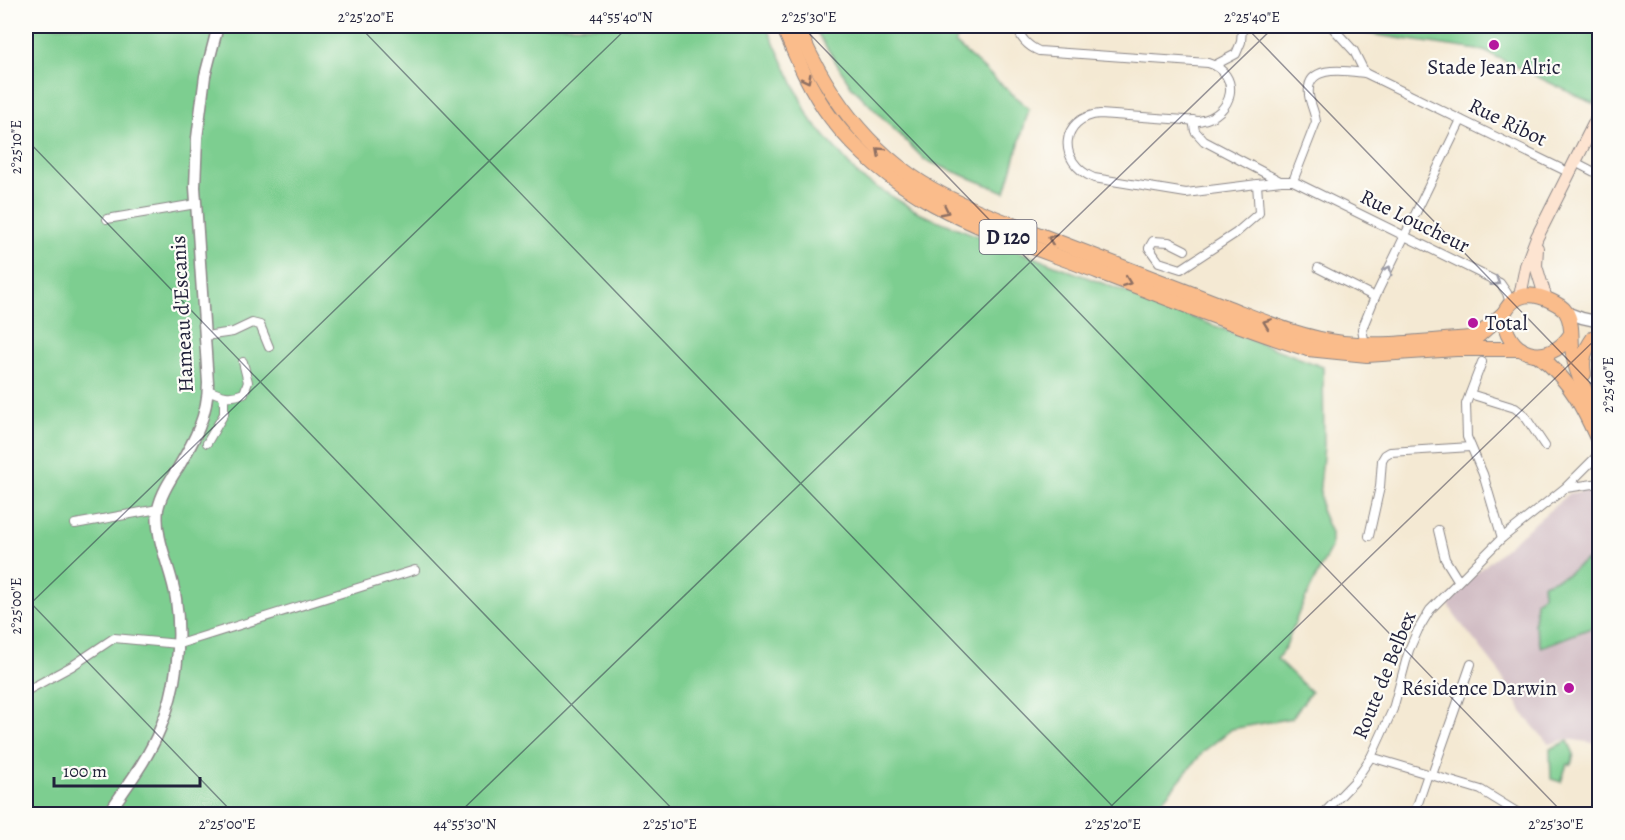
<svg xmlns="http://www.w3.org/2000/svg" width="1625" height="840" font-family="Alegreya,serif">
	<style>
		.industrial { fill: #d2bec5 }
		.green { fill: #7dce90; stroke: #507866; stroke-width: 1.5 }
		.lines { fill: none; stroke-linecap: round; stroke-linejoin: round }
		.minor-casing { stroke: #8b8687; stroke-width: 10 }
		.tertiary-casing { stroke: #8b8687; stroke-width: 13 }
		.secondary-casing { stroke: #8b8687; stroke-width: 14 }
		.primary-casing { stroke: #8b8687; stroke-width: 16 }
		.trunk-casing { stroke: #8b8687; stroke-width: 16 }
		.minor { stroke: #fff; stroke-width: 8 }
		.tertiary { stroke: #fff; stroke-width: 10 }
		.secondary { stroke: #fde4d1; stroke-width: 12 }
		.primary { stroke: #fabc8b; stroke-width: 14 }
		.trunk { stroke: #fabc8b; stroke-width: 14 }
		.oneway { stroke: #8e6f63 }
		.oneway2 { stroke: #9c9ca7 }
		.ticks { fill: none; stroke: #22223b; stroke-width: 1.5; stroke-opacity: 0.45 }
		.poi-dot { fill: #b5179e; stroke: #fdfcf7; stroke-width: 2 }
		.labels { text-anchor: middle; stroke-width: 4.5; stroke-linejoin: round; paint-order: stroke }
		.shield { fill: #fdfcf7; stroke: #646373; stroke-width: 1.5 }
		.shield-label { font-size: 20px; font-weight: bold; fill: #22223b }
		.poi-label { font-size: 21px; fill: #22223b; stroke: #fdfcf7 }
		.street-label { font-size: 21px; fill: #22223b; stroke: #fdfcf7 }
		.neatline { fill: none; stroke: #22223b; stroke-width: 2 }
		.ticks-label { font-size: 15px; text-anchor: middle; fill: #22223b }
	</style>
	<rect width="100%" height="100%" fill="#fdfcf7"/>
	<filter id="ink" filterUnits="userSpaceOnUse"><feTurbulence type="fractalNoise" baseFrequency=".0167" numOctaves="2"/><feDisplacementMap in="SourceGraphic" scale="12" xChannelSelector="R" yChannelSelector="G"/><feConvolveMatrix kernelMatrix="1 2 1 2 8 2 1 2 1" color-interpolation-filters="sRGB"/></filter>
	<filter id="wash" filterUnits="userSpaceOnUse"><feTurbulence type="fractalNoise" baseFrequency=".008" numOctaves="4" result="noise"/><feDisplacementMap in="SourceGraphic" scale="24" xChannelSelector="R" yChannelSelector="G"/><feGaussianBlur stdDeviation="1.35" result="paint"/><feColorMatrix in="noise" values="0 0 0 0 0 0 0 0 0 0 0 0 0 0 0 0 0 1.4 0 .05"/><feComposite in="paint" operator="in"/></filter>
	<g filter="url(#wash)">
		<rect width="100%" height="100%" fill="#f4e9d3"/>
		<polygon class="industrial" points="1599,489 1599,744 1568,739 1549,744 1526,718 1497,669 1455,616 1446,599 1570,493"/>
		<g class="green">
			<polygon points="26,26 766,26 810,119 861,178 923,215 1323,367 1324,446 1320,486 1321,510 1331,533 1331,547 1299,612 1286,646 1277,659 1311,692 1292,718 1232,729 1204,751 1151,814 26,814"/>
			<polygon points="813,26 964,26 955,43 1029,109 1005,192 925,160 851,86"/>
			<polygon points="1338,26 1599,26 1599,92 1594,104 1484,51 1343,30"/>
			<polygon points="1586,560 1599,599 1599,625 1541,647 1534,624 1536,601 1543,595 1543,584 1566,575"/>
			<polygon points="1568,741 1574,754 1571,765 1567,764 1561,782 1551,779 1550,749"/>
		</g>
	</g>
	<g filter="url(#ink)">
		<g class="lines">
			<defs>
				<g id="minor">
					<path d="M1017,26C1020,38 1027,46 1039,51L1208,63C1242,73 1235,115 1199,121L1100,114C1060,117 1056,162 1094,178L1186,193L1281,181H1293L1500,283L1507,293L1510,303"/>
					<polyline points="1331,26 1354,51 1365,73"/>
					<polyline points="1215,65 1236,54 1241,42 1242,28 1255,26"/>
					<polyline points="1193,120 1195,131 1204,141 1280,181"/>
					<polyline points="1575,162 1600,175"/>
					<path d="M1293,181L1316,122C1315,112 1310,104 1309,95C1305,63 1347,71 1365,73L1570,173"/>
					<polyline points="107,219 196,204"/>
					<polyline points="1185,250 1169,242 1153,241 1149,248 1159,262 1181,269 1236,233 1259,213 1257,184"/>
					<polyline points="1318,268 1375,297"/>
					<polyline points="205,336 233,332 252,323 260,325 269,347"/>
					<polyline points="1365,344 1362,329 1375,297 1461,120"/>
					<polyline points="1482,362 1466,404 1467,437 1483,474 1502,538"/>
					<path d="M208,390C221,396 230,399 244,393L248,382L243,362"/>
					<polyline points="1470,394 1515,408 1524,415 1545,446"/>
					<polyline points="207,443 224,414 224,397"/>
					<polyline points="1566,488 1600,483"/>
					<polyline points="75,524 158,509"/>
					<polyline points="1438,530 1445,559 1458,580"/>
					<polyline points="1369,536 1380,487 1382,460 1385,455 1390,452 1471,447"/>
					<polyline points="26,691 72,666 114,638 179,644 415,570"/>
					<polyline points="1371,757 1481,790 1520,814"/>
					<polyline points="1432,775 1471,664"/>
					<polyline points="1415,812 1428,774"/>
					<polyline points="1323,814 1354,782 1371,757 1393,709 1409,650 1418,630 1430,610 1502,538 1565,488 1600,453"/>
				</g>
				<g id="tertiary">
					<polyline points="1566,312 1582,318 1600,322"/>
					<path d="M108,814C126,787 148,759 160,729C177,688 182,642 176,599C172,570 154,539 158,509C161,494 170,480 178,468C194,441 208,416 208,383L195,187L197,138L205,76L218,26"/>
				</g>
				<g id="secondary">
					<polyline points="1537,248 1536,266 1546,299"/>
					<polyline points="1520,296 1526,266 1537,237 1600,112"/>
				</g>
				<g id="primary">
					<path d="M1224,306C1263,321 1301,338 1343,343C1384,347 1428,341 1469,338L1478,336L1504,313"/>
					<path d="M1571,334C1547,371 1503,354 1504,313C1515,292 1532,292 1551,301C1557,304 1563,307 1566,312C1574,324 1570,341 1573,354C1577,377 1588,398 1600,419"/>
					<polyline points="1308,349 1367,355 1456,349 1521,349"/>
					<path d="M1539,356C1570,379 1585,411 1600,445"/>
					<path d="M1584,374C1581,358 1585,350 1594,337"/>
				</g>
				<g id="trunk">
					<path d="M783,26C796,57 810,90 831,118C900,208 998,233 1099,272C1168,298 1237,327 1308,349"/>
					<path d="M797,26C827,97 873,159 943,195C978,213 1016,226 1053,240C1110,262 1167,284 1224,306"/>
				</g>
			</defs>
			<use href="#minor" class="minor-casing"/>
			<use href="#tertiary" class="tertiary-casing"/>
			<use href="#secondary" class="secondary-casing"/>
			<use href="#primary" class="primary-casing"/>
			<use href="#trunk" class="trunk-casing"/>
			<use href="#minor" class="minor"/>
			<use href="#tertiary" class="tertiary"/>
			<use href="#secondary" class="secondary"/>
			<use href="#primary" class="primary"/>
			<use href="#trunk" class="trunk"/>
		</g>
		<defs><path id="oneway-chevron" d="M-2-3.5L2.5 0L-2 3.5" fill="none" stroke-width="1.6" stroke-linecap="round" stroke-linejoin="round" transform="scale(1.5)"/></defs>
		<g class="oneway">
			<use href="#oneway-chevron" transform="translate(807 79) rotate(63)"/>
			<use href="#oneway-chevron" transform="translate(880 151) rotate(-138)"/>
			<use href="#oneway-chevron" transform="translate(945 211) rotate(26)"/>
			<use href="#oneway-chevron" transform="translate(1052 239) rotate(-159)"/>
			<use href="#oneway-chevron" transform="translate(1127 282) rotate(21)"/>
			<use href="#oneway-chevron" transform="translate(1267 323) rotate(-159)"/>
		</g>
		<g class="oneway2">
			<use href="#oneway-chevron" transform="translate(1388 270) rotate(-63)"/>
			<use href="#oneway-chevron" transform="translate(1496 282) rotate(32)"/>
		</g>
	</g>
	<path class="ticks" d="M359,26L1120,814M802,26L1564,814M1245,26L1600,393M26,139L677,814M26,598L234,814M26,608L629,26M458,814L1275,26M1103,814L1600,335"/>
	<g class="poi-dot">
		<circle cx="1494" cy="45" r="6"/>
		<circle cx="1473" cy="323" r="6"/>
		<circle cx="1569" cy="688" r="6"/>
	</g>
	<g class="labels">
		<rect class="shield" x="979.5" y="220" width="57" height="34" rx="4.5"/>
		<g class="shield-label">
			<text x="1008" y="244">D 120</text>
		</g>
		<g class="poi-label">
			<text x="1494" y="74">Stade Jean Alric</text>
			<text x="1485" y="330" text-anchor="start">Total</text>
			<text x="1557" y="695" text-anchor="end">Résidence Darwin</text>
		</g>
		<g class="street-label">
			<text transform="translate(1508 122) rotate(26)" y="7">Rue Ribot</text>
			<text transform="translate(1415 221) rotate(26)" y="7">Rue Loucheur</text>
			<text transform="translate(182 314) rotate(-93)" y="7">Hameau d'Escanis</text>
			<text transform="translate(1384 675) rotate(-68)" y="7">Route de Belbex</text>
		</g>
	</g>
	<rect width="1625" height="840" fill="none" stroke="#fdfcf7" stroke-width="66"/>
	<path d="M54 777v9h146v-9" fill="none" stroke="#22223b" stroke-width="3"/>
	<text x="63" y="777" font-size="18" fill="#22223b" stroke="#fdfcf7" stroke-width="4.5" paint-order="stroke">100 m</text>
	<rect x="33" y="33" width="1559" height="774" class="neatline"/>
	<g class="ticks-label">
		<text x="366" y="22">2°25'20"E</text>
		<text x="621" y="22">44°55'40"N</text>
		<text x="809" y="22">2°25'30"E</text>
		<text x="1252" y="22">2°25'40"E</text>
		<text transform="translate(16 147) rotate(-90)" y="5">2°25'10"E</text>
		<text transform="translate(1608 385) rotate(-90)" y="5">2°25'40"E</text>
		<text transform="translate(16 606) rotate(-90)" y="5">2°25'00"E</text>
		<text x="227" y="829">2°25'00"E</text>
		<text x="465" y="829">44°55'30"N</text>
		<text x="670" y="829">2°25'10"E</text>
		<text x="1113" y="829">2°25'20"E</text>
		<text x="1556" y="829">2°25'30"E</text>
	</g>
</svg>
